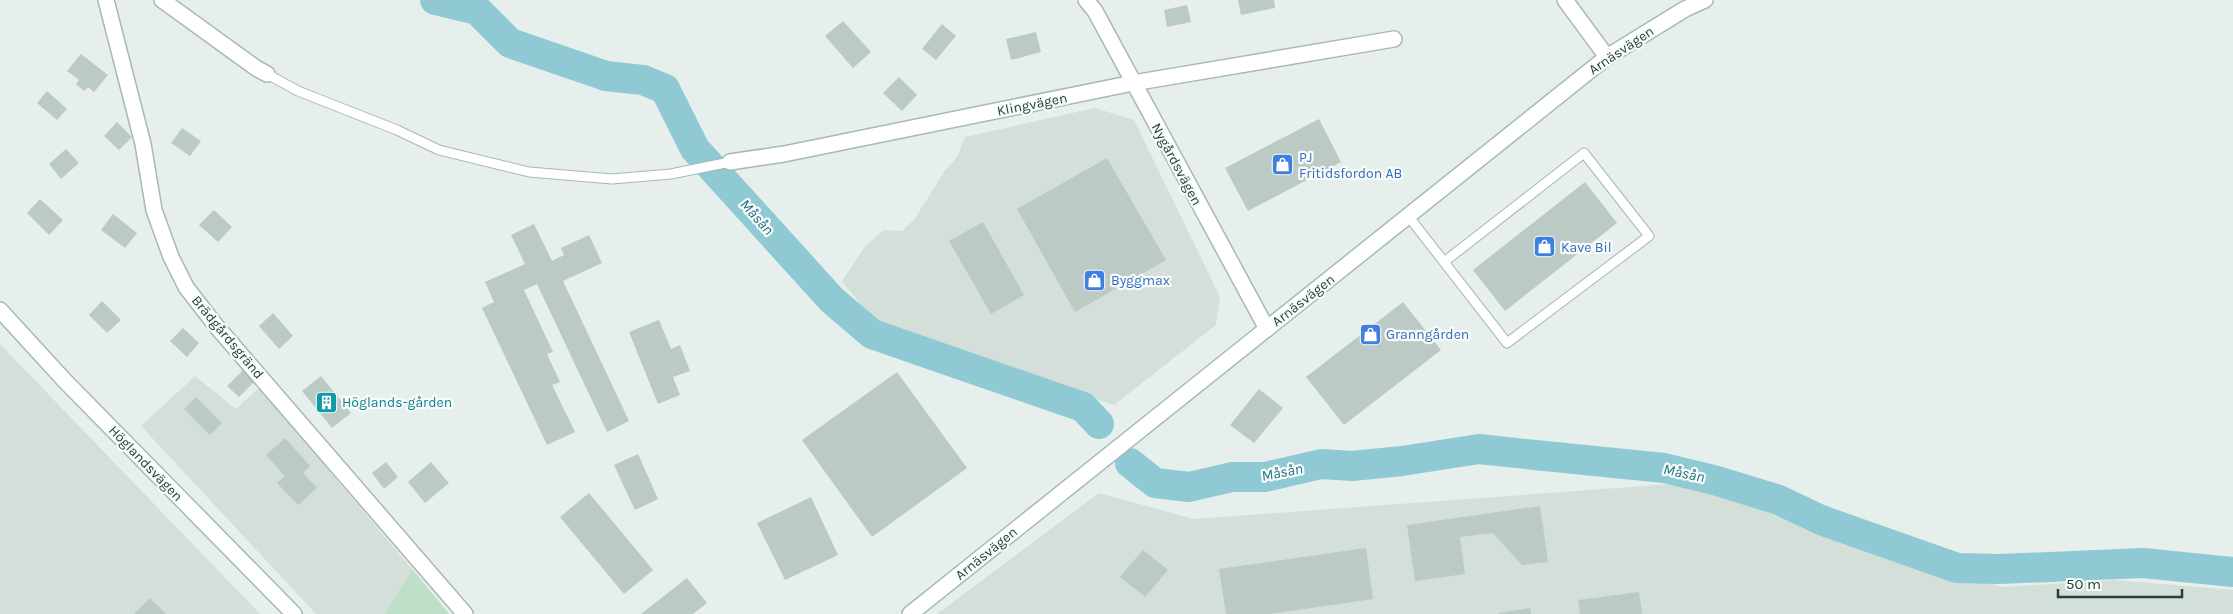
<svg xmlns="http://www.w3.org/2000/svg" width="2233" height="614" font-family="Karla,sans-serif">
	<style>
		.built { fill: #d4dfda }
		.green { fill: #bfe0c8 }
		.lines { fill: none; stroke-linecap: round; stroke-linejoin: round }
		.river { stroke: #8ec9d4; stroke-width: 30 }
		.building { fill: #bbcac4 }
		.lane-casing { stroke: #a8b8b2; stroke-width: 11 }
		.street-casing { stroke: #a8b8b2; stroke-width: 18 }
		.secondary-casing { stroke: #a4bbb3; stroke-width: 18 }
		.lane { stroke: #fff; stroke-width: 9 }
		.street { stroke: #fff; stroke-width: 15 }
		.secondary { stroke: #fff; stroke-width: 15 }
		.labels { text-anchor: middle; stroke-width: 4.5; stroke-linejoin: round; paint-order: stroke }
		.street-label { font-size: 14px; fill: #24423a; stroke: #f7fbf9 }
		.shop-label { font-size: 14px; fill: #366cbe; stroke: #f7fbf9; text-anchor: start }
		.culture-label { font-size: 14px; fill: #0d838f; stroke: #f7fbf9; text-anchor: start }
		.water-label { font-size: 15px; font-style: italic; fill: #1c6f80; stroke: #f7fbf9 }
	</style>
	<rect width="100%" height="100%" fill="#e6efeb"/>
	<g class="built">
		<polygon points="1095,108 1134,120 1220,297 1216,325 1114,405 876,323 842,281 866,245 884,230 902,231 914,220 944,172 957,157 965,137"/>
		<polygon points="0,344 260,614 0,614"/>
		<polygon points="195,376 236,409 262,385 335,478 412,569 385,614 316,614 141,426"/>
		<polygon points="1698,482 1847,540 2002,587 2115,580 2233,590 2233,614 937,614 1099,493 1194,519"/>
	</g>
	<polygon class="green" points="412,569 446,610 449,614 385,614"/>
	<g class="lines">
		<g class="river">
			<polyline points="435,0 477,10 510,43 606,76 643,80 665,89 695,149 832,300 872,334 1083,407 1099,424"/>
			<polyline points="1130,463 1155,483 1189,487 1232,477 1265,477 1321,464 1352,466 1402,461 1479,449 1535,455 1664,468 1714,480 1779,500 1821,520 1957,568 2000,569 2143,563 2233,572"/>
		</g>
	</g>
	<g class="building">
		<polygon points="1238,0 1274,0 1275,8 1241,15"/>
		<polygon points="1187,5 1191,22 1167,27 1164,10"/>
		<polygon points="843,21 871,52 853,68 825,36"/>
		<polygon points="942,24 956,36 936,60 922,49"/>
		<polygon points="1036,32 1041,52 1011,60 1006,39"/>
		<polygon points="81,54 108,75 94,92 88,87 84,91 76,84 79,80 67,71"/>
		<polygon points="899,77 917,95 902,111 883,93"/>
		<polygon points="47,91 67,109 57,120 37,103"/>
		<polygon points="1319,119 1341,162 1248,211 1225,168"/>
		<polygon points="117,122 132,137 119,150 104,136"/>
		<polygon points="182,128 201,141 190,156 171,143"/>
		<polygon points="66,149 79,163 61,179 49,164"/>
		<polygon points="1107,158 1166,260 1075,312 1017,209"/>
		<polygon points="1585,182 1617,223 1505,311 1473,270"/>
		<polygon points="40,199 63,220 49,235 27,213"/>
		<polygon points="214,210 232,227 218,242 199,225"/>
		<polygon points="113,214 137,233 125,248 101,230"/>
		<polygon points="983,222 1024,295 991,314 949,241"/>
		<polygon points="534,224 552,261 564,255 561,248 589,235 602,263 563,281 629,421 607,432 537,284 524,290 553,352 547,354 560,382 552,385 575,432 547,445 482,308 494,302 485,282 525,264 511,235"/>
		<polygon points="102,301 121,320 107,333 89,315"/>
		<polygon points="1403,302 1441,350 1344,425 1306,377"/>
		<polygon points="273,313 293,336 279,349 259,326"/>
		<polygon points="659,320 671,349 680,345 690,371 673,377 680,395 658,404 629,332"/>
		<polygon points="183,328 199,343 187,357 170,341"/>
		<polygon points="244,369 255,381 239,397 227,386"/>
		<polygon points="897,372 967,468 872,537 802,440"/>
		<polygon points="321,376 351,413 332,428 302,391"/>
		<polygon points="1259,389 1283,408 1254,443 1230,425"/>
		<polygon points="196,397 222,423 210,435 184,409"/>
		<polygon points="285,438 310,466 303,473 317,488 298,505 277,483 285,476 266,455"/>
		<polygon points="638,454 658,499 635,510 614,465"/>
		<polygon points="386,462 398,477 384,489 372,473"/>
		<polygon points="431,462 449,483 425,503 408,482"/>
		<polygon points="589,493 653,570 624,594 560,517"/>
		<polygon points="811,497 838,555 785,580 757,523"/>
		<polygon points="1540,506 1548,562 1522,565 1493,533 1460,537 1465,574 1415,581 1407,525"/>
		<polygon points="1366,548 1373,599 1270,614 1226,614 1219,569"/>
		<polygon points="1143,550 1168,570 1145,597 1120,577"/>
		<polygon points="687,578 707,603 693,614 641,614"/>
		<polygon points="1639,592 1642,614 1580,614 1578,600"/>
		<polygon points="150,598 166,614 134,614"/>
		<polygon points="1530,608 1531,614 1499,614 1499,613"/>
	</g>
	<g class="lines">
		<defs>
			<g id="lane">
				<polyline points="267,74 298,91 397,130 439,150 529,172 612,179 671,174 730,162"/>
				<polyline points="1409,217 1507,343 1649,236 1584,153 1444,262"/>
			</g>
			<g id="street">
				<polyline points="106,0 143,144 154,210 171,257 186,287 217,327 465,614"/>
				<polyline points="162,0 256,68 267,74"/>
				<polyline points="1086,0 1095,11 1267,329"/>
				<polyline points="1565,0 1607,57"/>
				<polyline points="730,162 784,154 1133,83 1394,39"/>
			</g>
			<g id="secondary">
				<polyline points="0,310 65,381 294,614"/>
				<polyline points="910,614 1607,57 1685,9 1705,0"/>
			</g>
		</defs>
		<use href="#lane" class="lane-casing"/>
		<use href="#street" class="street-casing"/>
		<use href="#secondary" class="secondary-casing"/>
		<use href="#lane" class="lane"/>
		<use href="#street" class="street"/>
		<use href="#secondary" class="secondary"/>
	</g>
	<defs>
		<symbol id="shop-square" viewBox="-11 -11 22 22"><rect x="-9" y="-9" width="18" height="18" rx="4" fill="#3f7fe0" stroke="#f7fbf9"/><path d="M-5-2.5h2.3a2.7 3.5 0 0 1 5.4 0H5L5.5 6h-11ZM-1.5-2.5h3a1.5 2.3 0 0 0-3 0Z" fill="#fff"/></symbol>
		<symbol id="building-square" viewBox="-11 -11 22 22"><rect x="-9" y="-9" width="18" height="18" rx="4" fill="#0f9aa8" stroke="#f7fbf9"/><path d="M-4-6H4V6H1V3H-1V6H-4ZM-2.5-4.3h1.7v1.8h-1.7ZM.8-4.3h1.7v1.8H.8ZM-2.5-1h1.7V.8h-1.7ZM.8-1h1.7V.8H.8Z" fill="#fff"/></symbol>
	</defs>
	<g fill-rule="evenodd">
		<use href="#shop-square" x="1270" y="152" width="25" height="25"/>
		<use href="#shop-square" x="1532" y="234" width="25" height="25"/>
		<use href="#shop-square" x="1082" y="268" width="25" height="25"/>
		<use href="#shop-square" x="1358" y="322" width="25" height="25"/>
		<use href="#building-square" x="314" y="390" width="25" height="25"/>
	</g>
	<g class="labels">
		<g class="street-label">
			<text transform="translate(1621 50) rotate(-34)" y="5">Arnäsvägen</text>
			<text transform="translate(1032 104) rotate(-11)" y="5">Klingvägen</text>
			<text transform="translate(1177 164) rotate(62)" y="5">Nygårdsvägen</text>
			<text transform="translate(1303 300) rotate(-38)" y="5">Arnäsvägen</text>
			<text transform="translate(228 337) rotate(50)" y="5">Brädgårdsgränd</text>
			<text transform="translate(146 463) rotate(46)" y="5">Höglandsvägen</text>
			<text transform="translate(986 553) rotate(-39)" y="5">Arnäsvägen</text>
		</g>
		<g class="shop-label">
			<text x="1299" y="162">PJ<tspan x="1299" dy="16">Fritidsfordon AB</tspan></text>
			<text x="1561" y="252">Kave Bil</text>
			<text x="1111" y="285">Byggmax</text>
			<text x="1386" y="339">Granngården</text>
		</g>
		<g class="culture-label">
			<text x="342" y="407">Höglands-gården</text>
		</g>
		<g class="water-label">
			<text transform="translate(757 217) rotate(48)" y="5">Måsån</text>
			<text transform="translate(1282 472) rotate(-11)" y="5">Måsån</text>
			<text transform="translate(1684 473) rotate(12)" y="5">Måsån</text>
		</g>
	</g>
	<path d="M2058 589v8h124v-8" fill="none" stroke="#24423a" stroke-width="2.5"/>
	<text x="2066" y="589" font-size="15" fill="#24423a" stroke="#f7fbf9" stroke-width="4" paint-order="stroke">50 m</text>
</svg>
